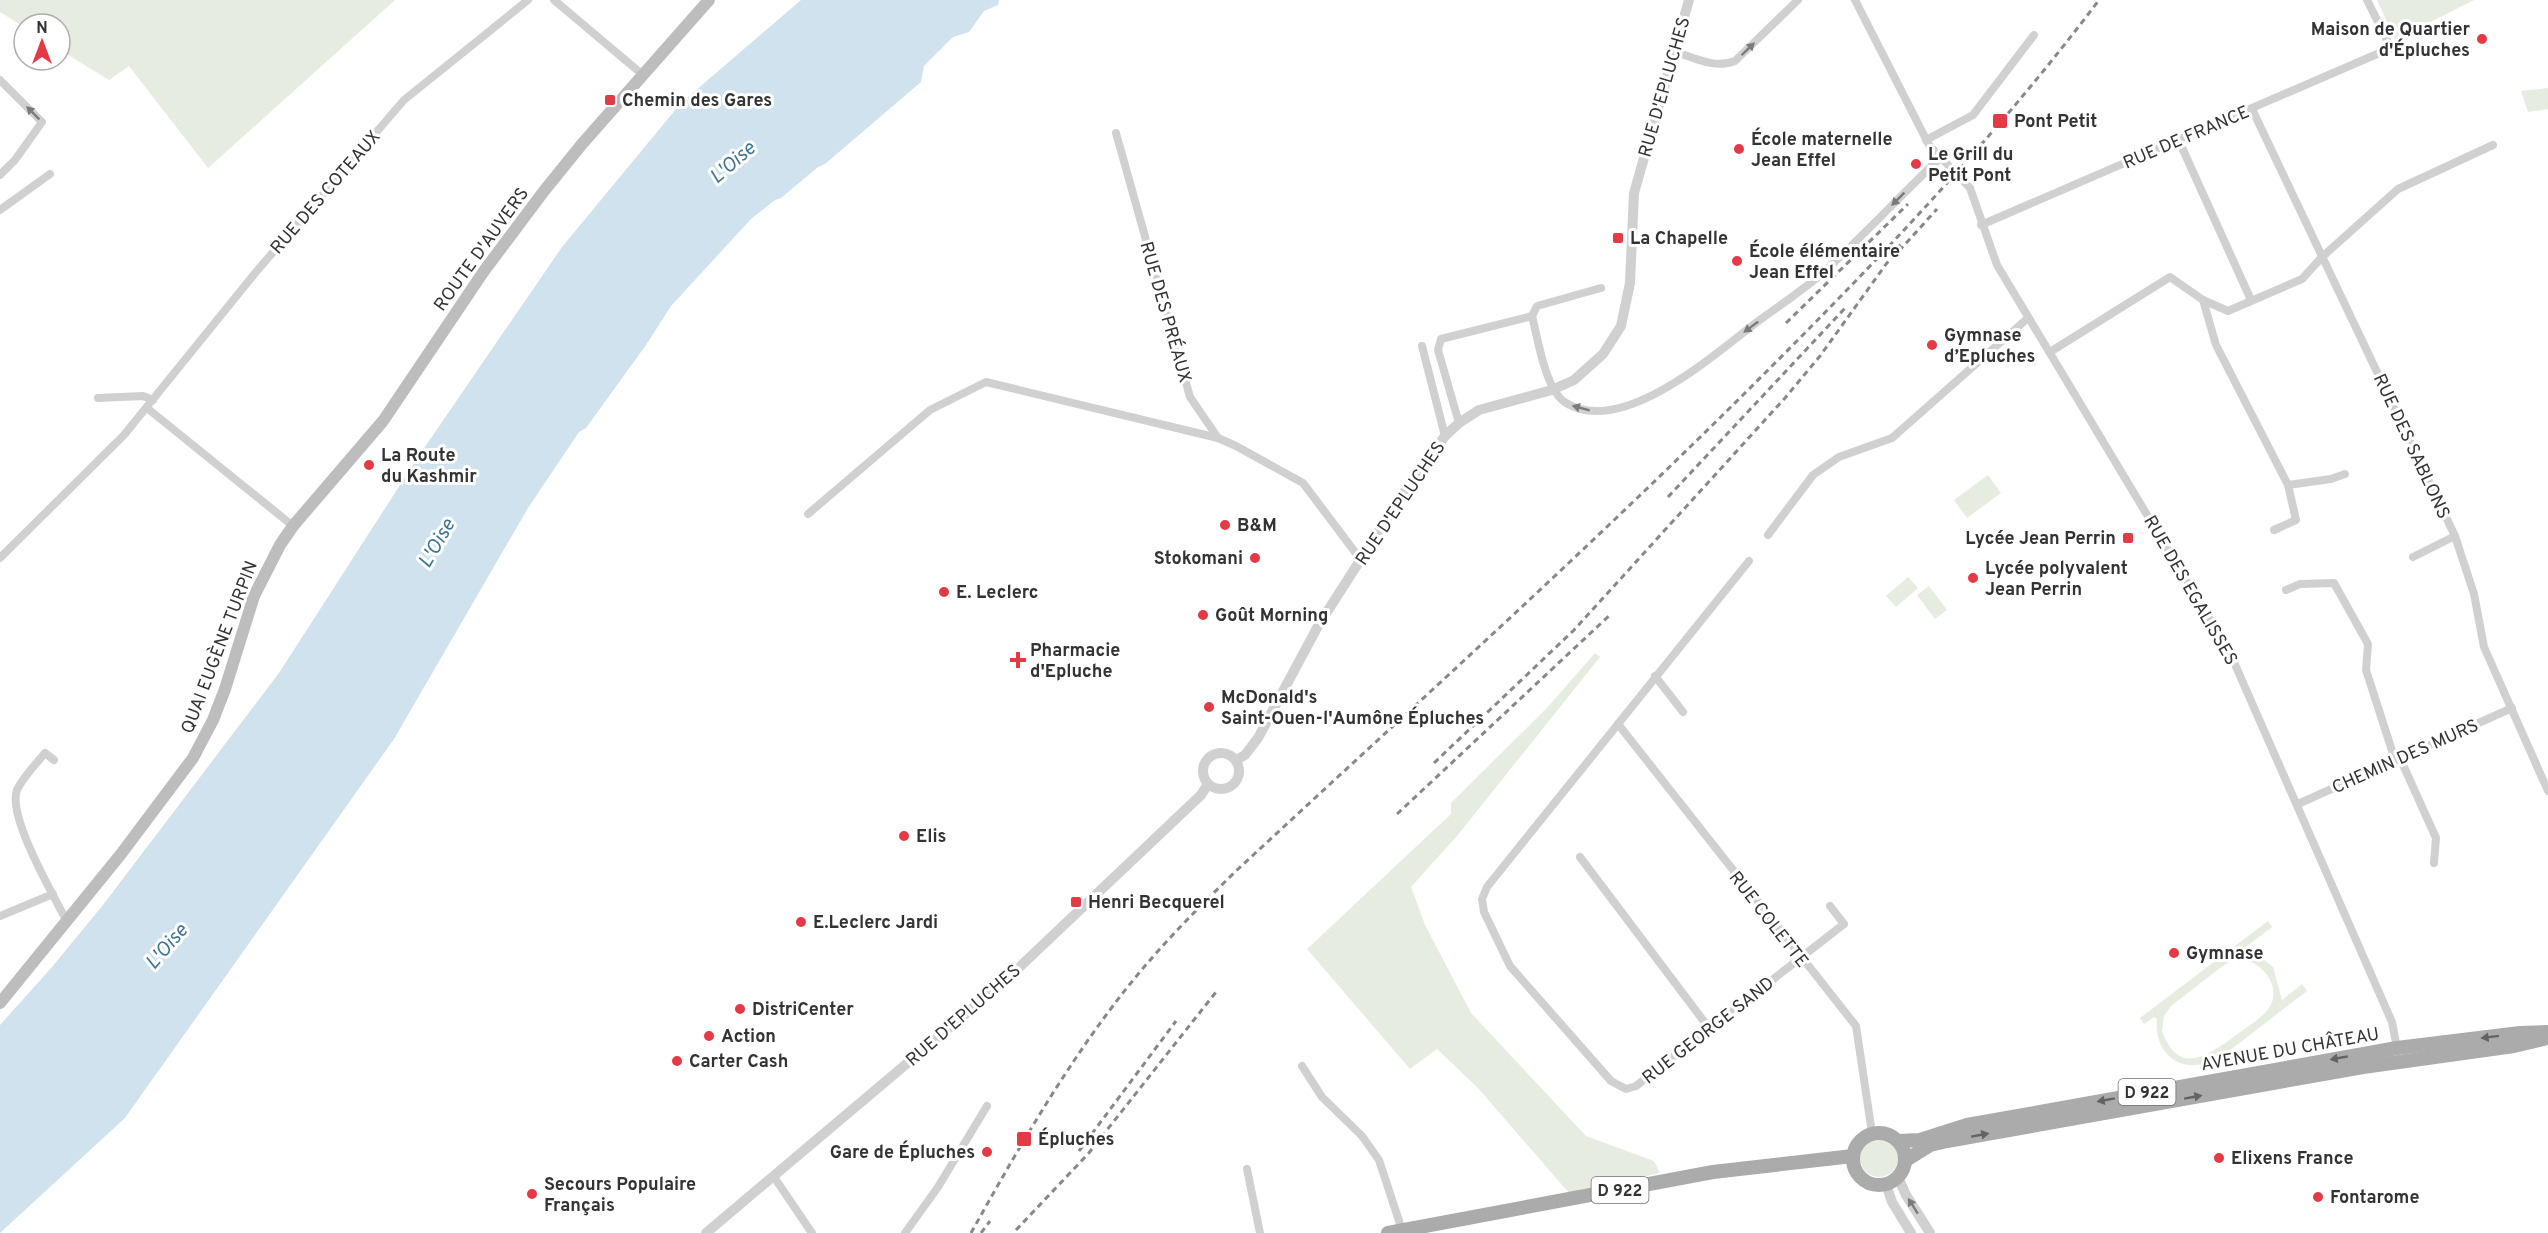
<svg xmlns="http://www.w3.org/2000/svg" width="2548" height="1233" font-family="Overpass,sans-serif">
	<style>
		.green { fill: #e6ecdf; fill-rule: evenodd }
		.water { fill: #cfe2ee }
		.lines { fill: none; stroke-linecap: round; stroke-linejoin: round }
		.minor { stroke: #d0d0d0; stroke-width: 8 }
		.tertiary { stroke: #d0d0d0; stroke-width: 10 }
		.secondary { stroke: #bdbdbd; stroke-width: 12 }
		.primary { stroke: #ababab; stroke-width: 14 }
		.rail { stroke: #888; stroke-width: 3; stroke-dasharray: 6 4.5; stroke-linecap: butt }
		.oneway { fill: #7a7a7a }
		.oneway2 { fill: #636363 }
		.poi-dot { fill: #e63946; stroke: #fff; stroke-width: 2 }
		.labels { text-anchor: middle; stroke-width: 6; stroke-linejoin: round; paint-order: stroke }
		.shield { fill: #fff; stroke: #707070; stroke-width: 1.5 }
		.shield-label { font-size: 16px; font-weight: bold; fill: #333 }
		.poi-label { font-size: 18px; font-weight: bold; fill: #333; stroke: #fff; text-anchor: start }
		.street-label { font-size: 18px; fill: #333; stroke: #fff }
		.water-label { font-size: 20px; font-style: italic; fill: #3f7597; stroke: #fff }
	</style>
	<rect width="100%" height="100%" fill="#fff"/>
	<g class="green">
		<polygon points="0,0 395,0 208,168 129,66 109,80 60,50 60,24 24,24 24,27 0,12"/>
		<polygon points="2377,0 2474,0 2395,40"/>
		<polygon points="2548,88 2548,109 2528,112 2521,91"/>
		<polygon points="1988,475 2001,493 1967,518 1954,500"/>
		<polygon points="1908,577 1918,588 1896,607 1886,596"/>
		<polygon points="1929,586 1947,610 1935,619 1917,595"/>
		<polygon points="1595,653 1600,657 1457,836 1411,887 1425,925 1471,1013 1586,1136 1654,1161 1660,1173 1569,1193 1478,1088 1437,1049 1410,1069 1307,949 1451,814 1451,803 1547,708"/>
		<path d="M2268,921L2272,927L2238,953L2259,956L2273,967L2282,1000L2302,984L2307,991L2208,1067C2201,1062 2197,1066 2189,1065C2165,1062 2155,1041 2157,1019L2154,1017L2144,1024L2140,1018ZM2245,960C2268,966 2284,993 2265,1013C2256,1022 2244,1029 2235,1036C2207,1056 2179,1077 2162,1031L2164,1016L2171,1006L2224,965L2231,961Z"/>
		<circle cx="1879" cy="1158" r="19"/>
	</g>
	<polygon class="water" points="801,0 999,0 998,5 984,11 969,32 953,37 924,66 921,82 825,164 818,167 781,198 775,200 751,219 671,306 646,345 586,428 579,432 528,508 394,739 125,1118 0,1233 0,1025 52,967 103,905 279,673 420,454 562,247 681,103"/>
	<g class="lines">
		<g class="minor">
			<polyline points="554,0 643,75"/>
			<polyline points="1855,0 1929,145 1970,188 1997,265 2230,653 2392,1022 2397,1048"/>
			<path d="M1676,52C1694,58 1716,69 1735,61L1798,0"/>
			<polyline points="0,80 42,122 15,160 0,175"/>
			<polyline points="2252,109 2455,536 2474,594 2484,647 2548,791"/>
			<polyline points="1116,133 1190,397 1218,438 1236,446 1303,483 1361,560"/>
			<polyline points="1926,140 1973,115 2034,35"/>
			<polyline points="2179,141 2251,300"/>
			<polyline points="0,210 50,174"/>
			<polyline points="1981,225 2391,48 2367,0"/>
			<polyline points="2203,300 2216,345 2288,485 2296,520 2274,530"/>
			<polyline points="1532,316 1537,306 1601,288"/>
			<polyline points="1422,346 1445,436"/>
			<polyline points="2050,352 2170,277 2203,300 2228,311 2302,279 2322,257 2398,189 2493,145"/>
			<polyline points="98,398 143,396 153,400"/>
			<polyline points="147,408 293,526"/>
			<path d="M1459,423L1438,350L1441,339L1532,316C1538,339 1545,390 1566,403C1622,437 1714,355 1757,322C1780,305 1805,289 1826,270C1865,234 1901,195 1940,158"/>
			<polyline points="2288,485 2331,479 2345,474"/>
			<polyline points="808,514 930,410 986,382 1218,438"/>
			<polyline points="1768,535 1813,475 1839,457 1892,438 2028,318"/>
			<polyline points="2413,557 2455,536"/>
			<polyline points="0,558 124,435 256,272 404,100 528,0"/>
			<polyline points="1749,561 1487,887 1482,899 1484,912 1510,966 1611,1081 1626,1089 1636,1086 1844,924 1830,906"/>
			<polyline points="2286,590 2300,584 2334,583 2368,644 2366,670 2395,760"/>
			<polyline points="1655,676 1683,712"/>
			<polyline points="1618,724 1856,1026 1872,1133"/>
			<polyline points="2400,758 2436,838 2434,863"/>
			<path d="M54,760L45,753C36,764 23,777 17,790C7,816 53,894 66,920"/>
			<polyline points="2298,804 2512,708"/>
			<polyline points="1580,857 1709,1028"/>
			<polyline points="0,916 53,894"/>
			<polyline points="1302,1066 1322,1097 1362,1136 1379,1160 1402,1230"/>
			<polyline points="1247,1169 1260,1233"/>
			<polyline points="774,1177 812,1233"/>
			<polyline points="905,1233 938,1187 987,1106"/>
		</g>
		<g class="tertiary">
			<circle cx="1221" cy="771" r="18"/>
			<polyline points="1236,760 1245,755 1258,738 1318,626 1400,498 1445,436 1459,423 1479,410 1552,390 1574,380 1603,354 1621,326 1630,283 1634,193 1689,0"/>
			<polyline points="1898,1177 1906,1195 1930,1233"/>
			<polyline points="1886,1184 1892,1202 1911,1233"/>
			<polyline points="706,1233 1007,979 1201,795 1208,784"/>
		</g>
		<polyline class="secondary" points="0,1003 121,854 193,758 213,720 225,689 254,596 280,545 293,526 383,421 484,271 544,191 582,144 709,0"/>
		<g class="primary">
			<circle cx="1879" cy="1159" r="26"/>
			<polyline points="1899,1141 1920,1140 1967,1125 2397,1048 2520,1033 2548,1032"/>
			<polyline points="1906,1160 1930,1145 1947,1141 2363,1067 2514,1046 2547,1038"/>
			<polyline points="1388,1233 1713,1172 1853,1156"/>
		</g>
		<g class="rail">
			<polyline points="1899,251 1937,209"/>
			<polyline points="1786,323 1908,204"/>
			<polyline points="1668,497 1847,306"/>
			<polyline points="1434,763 1574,630 1785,398 1820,356 1902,242"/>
			<polyline points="1397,814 1611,614"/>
			<polyline points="1079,1151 1176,1021"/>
			<polyline points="1016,1230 1088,1154 1216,992"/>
			<path d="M971,1233C1019,1147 1069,1060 1130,984C1163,943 1199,907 1236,871C1417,703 1601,538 1775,363C1890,248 2001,130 2099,0"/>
			<polyline points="981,1233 990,1221"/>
		</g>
	</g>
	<defs><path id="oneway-solid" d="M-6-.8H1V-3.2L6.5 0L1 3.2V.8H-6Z" transform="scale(1.5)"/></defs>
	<g class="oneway">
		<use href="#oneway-solid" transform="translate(1748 49) rotate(-44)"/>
		<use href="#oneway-solid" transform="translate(33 113) rotate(-135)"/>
		<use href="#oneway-solid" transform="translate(1898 199) rotate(135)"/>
		<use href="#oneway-solid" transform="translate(1751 327) rotate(143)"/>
		<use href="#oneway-solid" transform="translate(1581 408) rotate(-165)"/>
		<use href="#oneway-solid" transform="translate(1913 1206) rotate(-122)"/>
	</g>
	<g class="oneway2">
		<use href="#oneway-solid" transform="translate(2490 1037) rotate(173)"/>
		<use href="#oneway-solid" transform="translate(2339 1058) rotate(170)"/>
		<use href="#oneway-solid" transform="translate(2193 1097) rotate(-10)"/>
		<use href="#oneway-solid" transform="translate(2106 1100) rotate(170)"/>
		<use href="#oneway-solid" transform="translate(1980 1135) rotate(-10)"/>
	</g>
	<g class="poi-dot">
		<circle cx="2482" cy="39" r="6"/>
		<rect x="604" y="94" width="12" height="12" rx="3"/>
		<rect x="1992" y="113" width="16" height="16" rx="3"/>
		<circle cx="1739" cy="149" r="6"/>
		<circle cx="1916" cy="164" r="6"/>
		<rect x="1612" y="232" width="12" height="12" rx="3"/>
		<circle cx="1737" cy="261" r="6"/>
		<circle cx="1932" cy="345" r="6"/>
		<circle cx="369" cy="465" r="6"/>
		<circle cx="1225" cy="525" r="6"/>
		<rect x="2122" y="532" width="12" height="12" rx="3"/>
		<circle cx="1255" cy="558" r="6"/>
		<circle cx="1973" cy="578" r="6"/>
		<circle cx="944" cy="592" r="6"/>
		<circle cx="1203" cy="615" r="6"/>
		<path d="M1015 651h6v6h6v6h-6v6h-6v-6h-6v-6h6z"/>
		<circle cx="1209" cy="707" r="6"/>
		<circle cx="904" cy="836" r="6"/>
		<rect x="1070" y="896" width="12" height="12" rx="3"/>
		<circle cx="801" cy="922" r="6"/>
		<circle cx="2174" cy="953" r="6"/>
		<circle cx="740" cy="1009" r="6"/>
		<circle cx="709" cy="1036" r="6"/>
		<circle cx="677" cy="1061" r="6"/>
		<rect x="1016" y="1131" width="16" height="16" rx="3"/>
		<circle cx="987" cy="1152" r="6"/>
		<circle cx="2219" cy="1158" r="6"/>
		<circle cx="532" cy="1194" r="6"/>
		<circle cx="2318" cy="1197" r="6"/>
	</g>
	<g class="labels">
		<g class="shield">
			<rect x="2118.5" y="1079" width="57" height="26" rx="4.5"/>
			<rect x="1591.5" y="1177" width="57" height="26" rx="4.5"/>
		</g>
		<g class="shield-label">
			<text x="2147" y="1098">D 922</text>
			<text x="1620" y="1196">D 922</text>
		</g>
		<g class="poi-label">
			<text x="2470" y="35" text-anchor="end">Maison de Quartier<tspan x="2470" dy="21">d'Épluches</tspan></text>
			<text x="622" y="106">Chemin des Gares</text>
			<text x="2014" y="127">Pont Petit</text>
			<text x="1751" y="145">École maternelle<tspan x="1751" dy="21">Jean Effel</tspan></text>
			<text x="1928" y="160">Le Grill du<tspan x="1928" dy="21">Petit Pont</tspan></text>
			<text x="1630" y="244">La Chapelle</text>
			<text x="1749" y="257">École élémentaire<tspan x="1749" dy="21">Jean Effel</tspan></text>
			<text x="1944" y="341">Gymnase<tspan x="1944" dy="21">d’Epluches</tspan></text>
			<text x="381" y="461">La Route<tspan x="381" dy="21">du Kashmir</tspan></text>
			<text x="1237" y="531">B&amp;M</text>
			<text x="2116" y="544" text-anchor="end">Lycée Jean Perrin</text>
			<text x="1243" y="564" text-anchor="end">Stokomani</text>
			<text x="1985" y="574">Lycée polyvalent<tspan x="1985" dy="21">Jean Perrin</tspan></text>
			<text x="956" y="598">E. Leclerc</text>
			<text x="1215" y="621">Goût Morning</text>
			<text x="1030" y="656">Pharmacie<tspan x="1030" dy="21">d'Epluche</tspan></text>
			<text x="1221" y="703">McDonald's<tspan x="1221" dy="21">Saint-Ouen-l'Aumône Épluches</tspan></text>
			<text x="916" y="842">Elis</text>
			<text x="1088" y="908">Henri Becquerel</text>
			<text x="813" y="928">E.Leclerc Jardi</text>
			<text x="2186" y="959">Gymnase</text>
			<text x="752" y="1015">DistriCenter</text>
			<text x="721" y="1042">Action</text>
			<text x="689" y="1067">Carter Cash</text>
			<text x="1038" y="1145">Épluches</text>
			<text x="975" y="1158" text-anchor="end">Gare de Épluches</text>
			<text x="2231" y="1164">Elixens France</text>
			<text x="544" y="1190">Secours Populaire<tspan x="544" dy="21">Français</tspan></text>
			<text x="2330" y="1203">Fontarome</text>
		</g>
		<g class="street-label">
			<text transform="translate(1664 87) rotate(-74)" y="6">RUE D'EPLUCHES</text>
			<text transform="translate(2186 137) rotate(-23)" y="6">RUE DE FRANCE</text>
			<text transform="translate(325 192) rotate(-49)" y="6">RUE DES COTEAUX</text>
			<text transform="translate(481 249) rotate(-54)" y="6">ROUTE D'AUVERS</text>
			<text transform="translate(1166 312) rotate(74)" y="6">RUE DES PRÉAUX</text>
			<text transform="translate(2412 446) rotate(65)" y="6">RUE DES SABLONS</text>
			<text transform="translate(1400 503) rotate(-56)" y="6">RUE D'EPLUCHES</text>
			<text transform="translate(2191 590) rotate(60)" y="6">RUE DES EGALISSES</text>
			<text transform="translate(219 647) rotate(-69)" y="6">QUAI EUGÈNE TURPIN</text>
			<text transform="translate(2405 756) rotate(-24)" y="6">CHEMIN DES MURS</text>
			<text transform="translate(1769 919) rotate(52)" y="6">RUE COLETTE</text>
			<text transform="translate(963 1015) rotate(-41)" y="6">RUE D'EPLUCHES</text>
			<text transform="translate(1708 1030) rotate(-38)" y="6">RUE GEORGE SAND</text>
			<text transform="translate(2290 1049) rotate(-10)" y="6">AVENUE DU CHÂTEAU</text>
		</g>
		<g class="water-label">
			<text transform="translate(732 162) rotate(-41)" y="7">L'Oise</text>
			<text transform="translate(436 543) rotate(-60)" y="7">L'Oise</text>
			<text transform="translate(166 946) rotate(-49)" y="7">L'Oise</text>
		</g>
	</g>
	<g transform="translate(42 42)"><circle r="28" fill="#ffffff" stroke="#adadad" stroke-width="1.5"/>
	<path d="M0-4.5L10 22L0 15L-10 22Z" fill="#e63946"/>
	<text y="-9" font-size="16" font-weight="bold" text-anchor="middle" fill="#333333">N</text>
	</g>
</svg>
